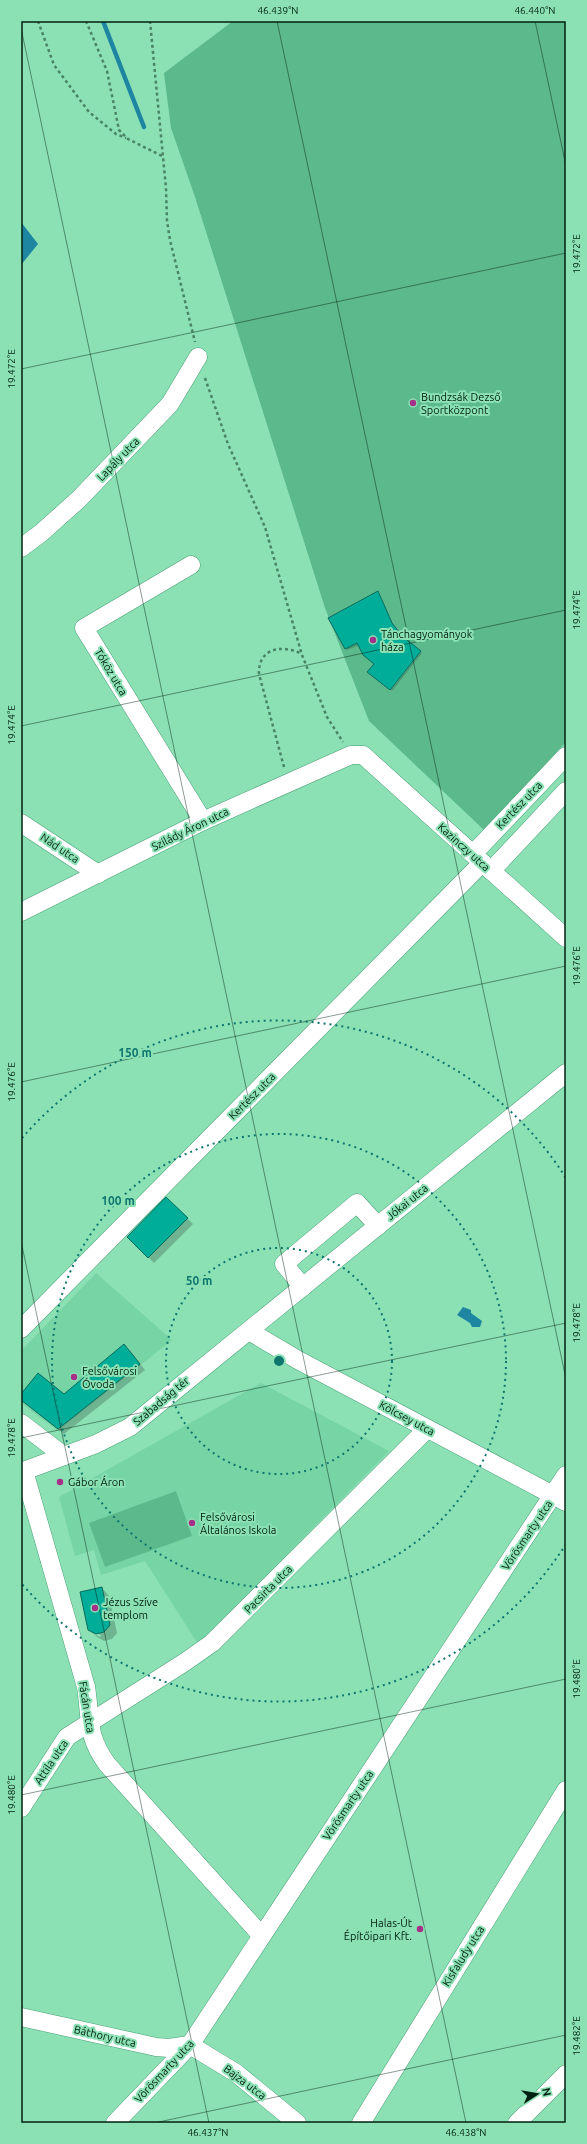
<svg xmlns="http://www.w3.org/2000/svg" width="587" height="2144" font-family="Ubuntu,sans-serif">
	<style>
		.built { fill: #77d4a5 }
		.green { fill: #5cb98c }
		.water { fill: #1f86a2 }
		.shadow { fill: #0003; fill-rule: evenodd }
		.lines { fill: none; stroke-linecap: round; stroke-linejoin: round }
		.stream { stroke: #1f86a2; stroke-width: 4.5 }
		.building { fill: #00ad99; stroke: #0b6c5f }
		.minor-casing { stroke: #4ba077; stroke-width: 19 }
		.path { stroke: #488466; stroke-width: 2.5; stroke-dasharray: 3 3; stroke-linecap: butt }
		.minor { stroke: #fff; stroke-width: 18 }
		.ticks { fill: none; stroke: #002011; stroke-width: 1; stroke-opacity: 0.45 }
		.ring { fill: none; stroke: #0f766e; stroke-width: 2; stroke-dasharray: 2 4 }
		.poi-dot { fill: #a62f87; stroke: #8be1b4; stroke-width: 1.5 }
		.labels { text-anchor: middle; stroke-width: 4; stroke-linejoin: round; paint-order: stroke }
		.poi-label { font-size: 11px; fill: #002011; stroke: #8be1b4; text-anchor: start }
		.street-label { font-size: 11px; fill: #002011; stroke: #8be1b4 }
		.centre { fill: #0f766e; stroke: #8be1b4; stroke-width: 2 }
		.ring-label { font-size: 12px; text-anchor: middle; font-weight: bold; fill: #0f766e; stroke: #8be1b4; stroke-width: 4; stroke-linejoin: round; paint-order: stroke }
		.neatline { fill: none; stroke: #002011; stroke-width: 1.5 }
		.ticks-label { font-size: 10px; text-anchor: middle; fill: #002011 }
	</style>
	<rect width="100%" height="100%" fill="#8be1b4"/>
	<g class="built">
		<polygon points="96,1273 172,1340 58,1431 21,1403 21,1351"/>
		<polygon points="261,1383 389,1451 198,1644 145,1561 101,1575 94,1550 75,1556 59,1497"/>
	</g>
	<g class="green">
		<polygon points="233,21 566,21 566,742 484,830 369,721 325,608 195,197 171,128 164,73"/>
		<polygon points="176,1491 192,1536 105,1567 89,1523"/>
	</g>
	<g class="water">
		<polygon points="21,222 38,244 21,265"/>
		<polygon points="463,1307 471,1310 471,1313 482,1321 480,1327 472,1327 470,1323 457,1315"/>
	</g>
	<g class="shadow">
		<polygon points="378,593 394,626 403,638 375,664 359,645 347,650 330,618"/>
		<polygon points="421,652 422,653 392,691 391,690"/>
		<polygon points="166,1198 193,1224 154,1263 128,1237"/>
		<polygon points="130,1351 145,1370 64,1434 21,1400 21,1396 64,1395"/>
		<path d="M102,1588L109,1596L117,1633L112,1639L104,1641L97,1637L89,1629ZM94,1632L101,1635L100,1637L94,1634Z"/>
	</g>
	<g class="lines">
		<polyline class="stream" points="103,21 144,127"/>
	</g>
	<g class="building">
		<polygon points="378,591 392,623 402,636 421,651 390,690 367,672 374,664 363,655 357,643 345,649 328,618"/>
		<polygon points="166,1197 188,1218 148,1258 127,1237"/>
		<polygon points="124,1344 140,1364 58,1429 21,1400 21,1394 38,1373 64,1394"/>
		<polygon points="102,1587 110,1625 104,1632 96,1634 88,1630 80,1592"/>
	</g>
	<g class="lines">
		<defs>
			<g id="minor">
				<polyline points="21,548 41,533 79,499 170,404 198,357"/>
				<polyline points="191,565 84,628 203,821"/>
				<polyline points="21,823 98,874"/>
				<polyline points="473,854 566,756"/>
				<polyline points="491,871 566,791"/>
				<polyline points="21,912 203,821 351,755 363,755 566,938"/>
				<polyline points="303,1287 284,1264 357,1203 378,1226"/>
				<polyline points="21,1329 482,863"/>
				<polyline points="249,1331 298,1360 566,1502"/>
				<polyline points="21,1423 64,1456"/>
				<path d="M24,1471L86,1687C91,1719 86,1735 107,1764L261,1935"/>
				<polyline points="21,1472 96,1444 130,1427 566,1073"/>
				<polyline points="21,1808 67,1737 185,1662 212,1643 427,1429"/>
				<polyline points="21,2017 156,2047 169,2048 190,2045 236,2073 297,2123"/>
				<polyline points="115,2123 190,2045 566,1475"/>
				<polyline points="361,2123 566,1790"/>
				<polyline points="517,2123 566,2074"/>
			</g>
		</defs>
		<use href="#minor" class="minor-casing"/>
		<g class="path">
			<polyline points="38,21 54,65 89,112 116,134 126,138"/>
			<polyline points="86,21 107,71 119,130 128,139 162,156"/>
			<polyline points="150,21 166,188 167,221 170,240 195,342"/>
			<polyline points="205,378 228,444 265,527 302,655 327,717 343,742"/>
			<path d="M284,767L259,674C258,648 282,644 302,654"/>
		</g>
		<use href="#minor" class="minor"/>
	</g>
	<path class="ticks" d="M277,21L566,1379M535,21L566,166M21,28L466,2123M21,369L566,253M21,726L566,610M21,1082L566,966M21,1241L209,2123M21,1438L566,1323M21,1795L566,1679M154,2123L566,2035"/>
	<g class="ring">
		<circle cx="279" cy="1361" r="113"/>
		<circle cx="279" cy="1361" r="227"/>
		<path d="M566 1544A340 340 0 0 1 22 1584M22 1138A340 340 0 0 1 566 1178"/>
	</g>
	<g class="poi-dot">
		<circle cx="413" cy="403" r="4"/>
		<circle cx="373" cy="640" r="4"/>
		<circle cx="74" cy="1377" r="4"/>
		<circle cx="60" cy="1482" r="4"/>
		<circle cx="192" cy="1523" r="4"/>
		<circle cx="95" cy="1608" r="4"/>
		<circle cx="420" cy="1929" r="4"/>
	</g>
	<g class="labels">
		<g class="poi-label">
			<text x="421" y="401">Bundzsák Dezső<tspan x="421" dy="13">Sportközpont</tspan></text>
			<text x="381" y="638">Tánchagyományok<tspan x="381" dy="13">háza</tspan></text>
			<text x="82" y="1375">Felsővárosi<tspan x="82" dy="13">Óvoda</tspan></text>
			<text x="68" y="1486">Gábor Áron</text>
			<text x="200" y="1521">Felsővárosi<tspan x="200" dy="13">Általános Iskola</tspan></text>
			<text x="103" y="1606">Jézus Szíve<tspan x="103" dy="13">templom</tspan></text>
			<text x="412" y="1927" text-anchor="end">Halas-Út<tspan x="412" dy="13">Építőipari Kft.</tspan></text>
		</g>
		<g class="street-label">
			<text transform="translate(118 459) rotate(-46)" y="4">Lapály utca</text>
			<text transform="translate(111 672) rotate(59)" y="4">Tóköz utca</text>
			<text transform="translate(519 805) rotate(-46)" y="4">Kertész utca</text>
			<text transform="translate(190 829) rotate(-26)" y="4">Szilády Áron utca</text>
			<text transform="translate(464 847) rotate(42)" y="4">Kazinczy utca</text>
			<text transform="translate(60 848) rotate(34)" y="4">Nád utca</text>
			<text transform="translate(252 1096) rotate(-45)" y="4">Kertész utca</text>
			<text transform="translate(407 1202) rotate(-39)" y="4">Jókai utca</text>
			<text transform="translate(161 1401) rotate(-40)" y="4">Szabadság tér</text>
			<text transform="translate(407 1418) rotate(28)" y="4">Kölcsey utca</text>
			<text transform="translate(527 1535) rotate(-56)" y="4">Vörösmarty utca</text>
			<text transform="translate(268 1589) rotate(-45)" y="4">Pacsirta utca</text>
			<text transform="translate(87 1707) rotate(81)" y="4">Fácán utca</text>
			<text transform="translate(51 1762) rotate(-56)" y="4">Attila utca</text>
			<text transform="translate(348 1805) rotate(-56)" y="4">Vörösmarty utca</text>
			<text transform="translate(463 1956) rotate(-58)" y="4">Kisfaludy utca</text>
			<text transform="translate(105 2036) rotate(13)" y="4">Báthory utca</text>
			<text transform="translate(164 2071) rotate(-47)" y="4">Vörösmarty utca</text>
			<text transform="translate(245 2082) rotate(37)" y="4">Bajza utca</text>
		</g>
	</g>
	<circle cx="279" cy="1361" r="6" class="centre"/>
	<g class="ring-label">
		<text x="135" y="1057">150 m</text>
		<text x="118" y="1205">100 m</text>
		<text x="199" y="1285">50 m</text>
	</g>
	<rect width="587" height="2144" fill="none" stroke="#8be1b4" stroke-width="44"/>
	<g transform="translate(537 2094) rotate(78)" stroke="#8be1b4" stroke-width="3" paint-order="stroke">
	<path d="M0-3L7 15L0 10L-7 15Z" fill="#002011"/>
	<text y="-6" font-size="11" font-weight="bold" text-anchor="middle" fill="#002011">N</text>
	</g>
	<rect x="22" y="22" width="543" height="2100" class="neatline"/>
	<g class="ticks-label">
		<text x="278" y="14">46.439°N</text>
		<text x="535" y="14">46.440°N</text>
		<text transform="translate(576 254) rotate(-90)" y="4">19.472°E</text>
		<text transform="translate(11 369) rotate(-90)" y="4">19.472°E</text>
		<text transform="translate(576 610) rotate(-90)" y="4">19.474°E</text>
		<text transform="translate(11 725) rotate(-90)" y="4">19.474°E</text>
		<text transform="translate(576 966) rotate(-90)" y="4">19.476°E</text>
		<text transform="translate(11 1082) rotate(-90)" y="4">19.476°E</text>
		<text transform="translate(576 1323) rotate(-90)" y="4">19.478°E</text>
		<text transform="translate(11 1438) rotate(-90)" y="4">19.478°E</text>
		<text transform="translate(576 1679) rotate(-90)" y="4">19.480°E</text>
		<text transform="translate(11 1795) rotate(-90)" y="4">19.480°E</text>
		<text transform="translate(576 2036) rotate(-90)" y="4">19.482°E</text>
		<text x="208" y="2136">46.437°N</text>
		<text x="466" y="2136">46.438°N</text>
	</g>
</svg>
